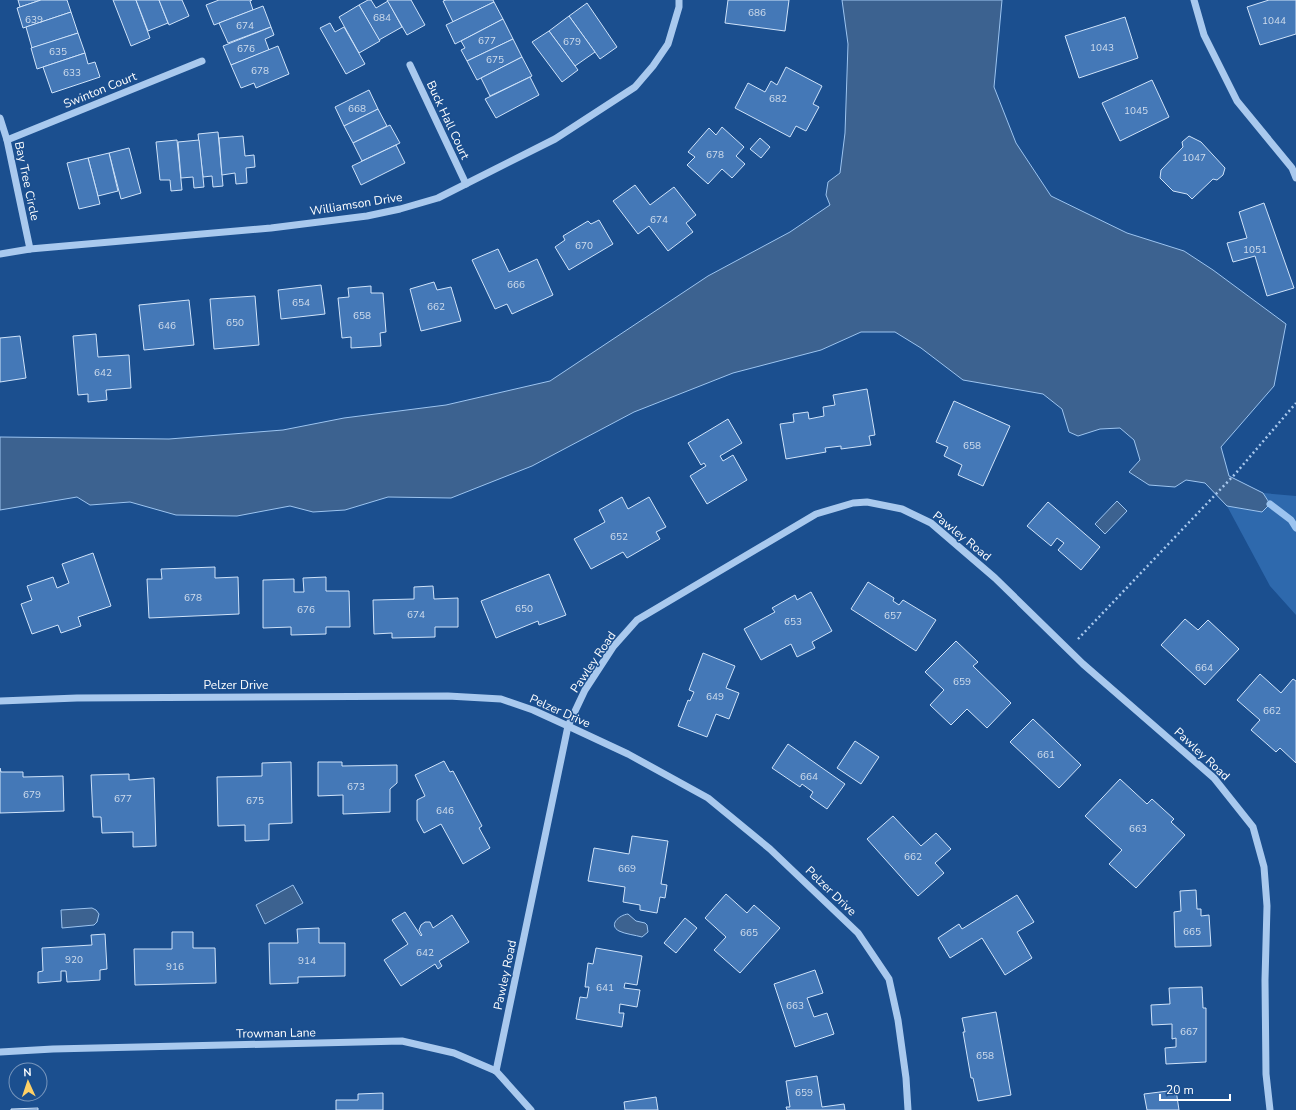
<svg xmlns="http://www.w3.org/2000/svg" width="1296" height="1110" font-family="'Nunito Sans',sans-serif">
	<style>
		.green { fill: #2e69ad }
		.water { fill: #3c6290; stroke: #9cc4f0 }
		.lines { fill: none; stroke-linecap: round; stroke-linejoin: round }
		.stream { stroke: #9cc4f0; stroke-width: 7 }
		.building { fill: #4478b7; stroke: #cfe3fa }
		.path { stroke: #a9c9ee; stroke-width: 2.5; stroke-dasharray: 2 3; stroke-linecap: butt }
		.minor { stroke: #a9c9ee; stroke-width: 7 }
		.labels { text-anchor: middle; stroke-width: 3; stroke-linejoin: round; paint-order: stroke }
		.number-label { font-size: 10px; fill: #d0dded }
		.street-label { font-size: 12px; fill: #fff; stroke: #1b4f8f }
	</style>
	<rect width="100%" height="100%" fill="#1b4f8f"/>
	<polygon class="green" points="1263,493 1296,496 1296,615 1270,586 1227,506 1262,512 1270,504"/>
	<g class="water">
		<polygon points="842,0 1002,0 994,87 1016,143 1051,196 1127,233 1184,251 1213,270 1286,324 1274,386 1221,447 1229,476 1263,493 1270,504 1262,512 1227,506 1205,483 1186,480 1175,487 1149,485 1129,472 1140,460 1134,440 1120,428 1100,429 1078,436 1069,432 1062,409 1043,394 963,380 921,348 895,332 861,332 821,350 733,373 634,412 532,466 451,498 388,497 345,510 313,512 290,506 237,516 176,515 130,502 90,505 77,497 0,510 0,437 169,439 283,430 344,418 446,405 550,381 708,276 790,232 830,205 826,195 828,182 840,173 845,133 848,44"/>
		<polygon points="1117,501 1127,511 1105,534 1095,524"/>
		<polygon points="293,885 303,903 265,924 256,905"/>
		<polygon points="92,908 96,910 99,914 97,922 94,925 62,928 61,910"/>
		<path d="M628,914L636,921L645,923L647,925L648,932L642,937C635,935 625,934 619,931C608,925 619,915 628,914Z"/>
	</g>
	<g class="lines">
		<polyline class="stream" points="1270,504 1291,520 1296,528"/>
	</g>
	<g class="building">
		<polygon points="18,0 41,0 20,7"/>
		<polygon points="41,0 67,0 71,12 23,28 17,8"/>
		<polygon points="113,0 136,0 150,38 131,46"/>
		<polygon points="136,0 159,0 168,23 148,31"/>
		<polygon points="159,0 182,0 189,16 169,25"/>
		<polygon points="219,0 252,0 250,1 253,10 214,25 206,5"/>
		<polygon points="368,0 371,0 376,8 388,1 402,27 379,40 359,5"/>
		<polygon points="387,0 411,0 425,25 407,35"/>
		<polygon points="446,0 493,0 494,2 453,22 443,1"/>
		<polygon points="728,0 789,0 785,31 725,23"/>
		<polygon points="1269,0 1296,0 1296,34 1260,45 1247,7"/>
		<polygon points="494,2 503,19 455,44 446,25"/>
		<polygon points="587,3 617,47 600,59 569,16"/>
		<polygon points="359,5 380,41 359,53 339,17"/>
		<polygon points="263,6 271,27 228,43 219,23"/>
		<polygon points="71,12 78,33 32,48 26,27"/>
		<polygon points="569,16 595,52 575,66 549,31"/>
		<polygon points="1125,17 1138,58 1079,78 1065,36"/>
		<polygon points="503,19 513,39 467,61 461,50 465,48 461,41"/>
		<polygon points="330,23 335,32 344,27 365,64 346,74 320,28"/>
		<polygon points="271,27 274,35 265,39 269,50 231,65 223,46"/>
		<polygon points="549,31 578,70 562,82 532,42"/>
		<polygon points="78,33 85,53 37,69 31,48"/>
		<polygon points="513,39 522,57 477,80 467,61"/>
		<polygon points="278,46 289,74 256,88 254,83 241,88 231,65"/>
		<polygon points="85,53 88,64 95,62 100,77 52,93 43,67"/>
		<polygon points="522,57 532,76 490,96 481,78"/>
		<polygon points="786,67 822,86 813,104 819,107 806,131 796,126 790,137 735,108 748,83 765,92 771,81 777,85"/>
		<polygon points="530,77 539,95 496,118 485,99"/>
		<polygon points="1152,80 1169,117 1120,141 1102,103"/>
		<polygon points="369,90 378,109 344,126 335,107"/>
		<polygon points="378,109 387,126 353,143 344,126"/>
		<polygon points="390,125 400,143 362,161 353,143"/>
		<polygon points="722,127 744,147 736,156 745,164 732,178 722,169 708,184 687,165 695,157 688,152 709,128 716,135"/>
		<polygon points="218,132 223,186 213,187 212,176 203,177 198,134"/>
		<polygon points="243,136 245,156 254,155 255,167 246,168 247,183 236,184 235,173 222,175 219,138"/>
		<polygon points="1189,136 1201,142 1225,168 1223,175 1217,180 1213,179 1192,199 1187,194 1173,191 1160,178 1161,170 1183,147 1182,142"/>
		<polygon points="760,138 770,147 761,158 750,149"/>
		<polygon points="177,140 182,190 171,191 170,180 160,180 156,142"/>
		<polygon points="199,140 204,187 194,188 193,177 181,178 178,142"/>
		<polygon points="396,145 405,163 361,185 352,166"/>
		<polygon points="129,148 141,193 121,199 109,153"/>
		<polygon points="109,153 118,191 98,196 88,158"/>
		<polygon points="88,158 100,204 79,209 67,163"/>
		<polygon points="635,185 650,205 674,187 696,215 686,223 693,232 668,251 649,226 638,234 613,201"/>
		<polygon points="1264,203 1294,288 1267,296 1255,256 1233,262 1227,243 1247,238 1239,212"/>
		<polygon points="599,220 613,244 569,270 555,247 565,240 563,236 588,221 591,224"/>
		<polygon points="498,249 509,272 537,259 553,295 512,314 507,304 495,309 472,260"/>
		<polygon points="434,282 437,290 451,287 461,321 421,331 410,289"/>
		<polygon points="321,285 325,314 281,319 278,290"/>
		<polygon points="371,286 371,293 383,293 386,332 380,333 381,346 351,348 351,337 342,338 338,298 349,297 348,288"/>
		<polygon points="255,296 259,345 214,349 210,299"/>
		<polygon points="189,300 194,345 144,350 139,305"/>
		<polygon points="96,334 98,357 129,355 131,388 106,390 107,400 88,402 88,394 78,395 73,336"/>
		<polygon points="20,336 26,378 0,382 0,338"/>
		<polygon points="867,389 875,435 869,436 871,445 841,449 841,446 825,448 826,452 786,459 780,424 794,422 793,414 808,412 809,419 824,416 823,407 835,405 833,395"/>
		<polygon points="954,401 1010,426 983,486 958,475 962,465 944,456 948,447 936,442"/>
		<polygon points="728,419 742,443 720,456 723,461 733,455 747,480 707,504 690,476 706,466 704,463 701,465 688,443"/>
		<polygon points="622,497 628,509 649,497 666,527 656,532 660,539 627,558 623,552 591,569 574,539 605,522 599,510"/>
		<polygon points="1048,502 1100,547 1081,570 1058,550 1064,543 1057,538 1051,546 1027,526"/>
		<polygon points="93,553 111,606 78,617 81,626 61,633 58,625 32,634 21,604 32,600 27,586 53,577 57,588 69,583 62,564"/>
		<polygon points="215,567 215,578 238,577 239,614 149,618 147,579 162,579 161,569"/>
		<polygon points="549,574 566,615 539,625 538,621 496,638 481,601"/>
		<polygon points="326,577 326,591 349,591 350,627 326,627 326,634 291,635 291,627 263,628 263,580 294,579 294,592 304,592 303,578"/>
		<polygon points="868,582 894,598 893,601 899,605 903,600 936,620 916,651 851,609"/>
		<polygon points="433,586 434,599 458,598 458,627 435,627 435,637 392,638 392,633 374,634 373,600 414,599 414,587"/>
		<polygon points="811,592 832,631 812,642 815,648 797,657 791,644 761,660 744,629 775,612 772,608 795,595 797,600"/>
		<polygon points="1185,619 1198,630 1208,620 1239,649 1205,685 1161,645"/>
		<polygon points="956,641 978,662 973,666 1011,703 987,728 967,709 951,725 930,705 944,690 925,672"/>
		<polygon points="703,653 735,666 726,688 739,693 729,719 716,714 707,737 678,726 688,700 690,701 694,692 689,690"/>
		<polygon points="1260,674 1281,693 1293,679 1296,681 1296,763 1280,748 1276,752 1251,730 1260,720 1237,700"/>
		<polygon points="1033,719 1081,765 1059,788 1010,742"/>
		<polygon points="855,741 879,757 861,784 837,768"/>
		<polygon points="788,744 845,784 827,809 810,797 813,792 802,784 800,787 772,768"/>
		<polygon points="444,761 450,772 453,771 482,826 479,828 490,848 463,864 441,824 424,833 417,820 417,800 425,796 415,775"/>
		<polygon points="291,762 292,823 269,824 269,840 245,841 245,825 218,826 217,777 262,776 262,763"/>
		<polygon points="318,762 342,762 342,766 397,765 397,783 390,789 390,812 343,814 343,795 318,796"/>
		<polygon points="0,768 1,772 23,772 23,777 63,776 64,811 0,813"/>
		<polygon points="129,774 129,780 154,778 156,846 133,847 133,832 102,833 101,817 93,817 91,775"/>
		<polygon points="1120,779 1147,804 1152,799 1174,819 1171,822 1185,835 1136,888 1109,864 1122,850 1085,816"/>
		<polygon points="893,816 921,846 936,833 951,849 935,863 944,873 918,896 867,839"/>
		<polygon points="632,836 668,841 661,884 667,885 665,898 660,897 657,913 640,910 640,905 623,902 625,887 588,881 594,848 629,854"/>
		<polygon points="1196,890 1197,909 1201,909 1201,916 1209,915 1211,946 1175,947 1174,912 1181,911 1180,891"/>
		<polygon points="726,894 747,913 754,905 780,928 740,973 714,950 726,937 705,918"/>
		<polygon points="1017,895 1034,922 1017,932 1032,958 1005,975 982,938 950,958 938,938 959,924 962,929"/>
		<polygon points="405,912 421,936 422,935 419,930 421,925 425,922 430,922 433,928 452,915 469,942 439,961 442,966 438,969 435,964 401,986 384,960 408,944 392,920"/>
		<polygon points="685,918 697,928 676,953 664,943"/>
		<polygon points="319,928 319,943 345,943 345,976 298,977 298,983 270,984 269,943 298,943 297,929"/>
		<polygon points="172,932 193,932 193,948 215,948 216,983 135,985 134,949 172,949"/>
		<polygon points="105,934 107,969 100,970 100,980 67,982 66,971 61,971 61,981 38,983 38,972 43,971 42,948 92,945 91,935"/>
		<polygon points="596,948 642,956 637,985 625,983 624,988 640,990 637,1007 620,1004 619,1013 624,1013 622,1027 576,1019 580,997 587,998 589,987 585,987 588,963 593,964"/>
		<polygon points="815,970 823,993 807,998 814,1017 827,1013 834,1034 795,1047 774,984"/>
		<polygon points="1202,987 1203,1008 1206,1008 1206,1062 1166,1064 1165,1048 1176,1047 1176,1038 1172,1039 1172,1024 1152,1025 1151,1005 1170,1004 1169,988"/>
		<polygon points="996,1012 1011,1095 978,1101 973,1078 971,1078 963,1032 965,1032 962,1018"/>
		<polygon points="817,1076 822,1107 844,1104 845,1110 787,1110 786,1107 790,1107 786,1081"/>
		<polygon points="1176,1090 1179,1110 1147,1110 1144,1094"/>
		<polygon points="383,1093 383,1110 336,1110 336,1100 358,1100 358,1094"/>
		<polygon points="656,1097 658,1110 625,1110 624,1102"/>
		<polygon points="38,1108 38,1110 11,1110 11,1109"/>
	</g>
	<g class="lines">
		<polyline class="path" points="1078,639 1236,473 1296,403"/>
		<g class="minor">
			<polyline points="1194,0 1204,35 1237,101 1292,168 1296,178"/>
			<polyline points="410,65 466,184"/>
			<polyline points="0,118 7,140 30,249"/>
			<polyline points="7,140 202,61"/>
			<polyline points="0,254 30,249 271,228 367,216 400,209 438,198 555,139 635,87 653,66 668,44 679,7 679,0"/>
			<polyline points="0,701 77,698 448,696 501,699 533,710 568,726 628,754 708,798 770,849 858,933 889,979 898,1020 906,1078 908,1110"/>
			<polyline points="0,1052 53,1049 402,1041 454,1053 496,1071 531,1110"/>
			<polyline points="496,1071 568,726 585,690 613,647 637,620 816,514 853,503 867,502 902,509 931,523 995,578 1083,664 1214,778 1253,827 1264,867 1267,906 1265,980 1266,1074 1270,1110"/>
		</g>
	</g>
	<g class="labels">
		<g class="number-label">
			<text x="757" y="16">686</text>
			<text x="382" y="21">684</text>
			<text x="34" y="23">639</text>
			<text x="1274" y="24">1044</text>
			<text x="245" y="29">674</text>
			<text x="487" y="44">677</text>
			<text x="572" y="45">679</text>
			<text x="1102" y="51">1043</text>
			<text x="246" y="52">676</text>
			<text x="58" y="55">635</text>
			<text x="495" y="63">675</text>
			<text x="260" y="74">678</text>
			<text x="72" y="76">633</text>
			<text x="778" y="102">682</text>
			<text x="357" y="112">668</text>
			<text x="1136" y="114">1045</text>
			<text x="715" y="158">678</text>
			<text x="1194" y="161">1047</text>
			<text x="659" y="223">674</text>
			<text x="584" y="249">670</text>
			<text x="1255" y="253">1051</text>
			<text x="516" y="288">666</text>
			<text x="301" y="306">654</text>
			<text x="436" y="310">662</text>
			<text x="362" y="319">658</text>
			<text x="235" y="326">650</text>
			<text x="167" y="329">646</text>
			<text x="103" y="376">642</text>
			<text x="972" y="449">658</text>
			<text x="619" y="540">652</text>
			<text x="193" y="601">678</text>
			<text x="524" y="612">650</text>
			<text x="306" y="613">676</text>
			<text x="416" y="618">674</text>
			<text x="893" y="619">657</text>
			<text x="793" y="625">653</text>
			<text x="1204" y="671">664</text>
			<text x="962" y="685">659</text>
			<text x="715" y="700">649</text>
			<text x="1272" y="714">662</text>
			<text x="1046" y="758">661</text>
			<text x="809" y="780">664</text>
			<text x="356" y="790">673</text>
			<text x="32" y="798">679</text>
			<text x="123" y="802">677</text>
			<text x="255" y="804">675</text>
			<text x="445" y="814">646</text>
			<text x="1138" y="832">663</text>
			<text x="913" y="860">662</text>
			<text x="627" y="872">669</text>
			<text x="1192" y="935">665</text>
			<text x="749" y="936">665</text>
			<text x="425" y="956">642</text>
			<text x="74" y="963">920</text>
			<text x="307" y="964">914</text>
			<text x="175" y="970">916</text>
			<text x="605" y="991">641</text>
			<text x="795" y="1009">663</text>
			<text x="1189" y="1035">667</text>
			<text x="985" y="1059">658</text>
			<text x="804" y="1096">659</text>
		</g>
		<g class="street-label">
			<text transform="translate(100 90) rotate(-22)" y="4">Swinton Court</text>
			<text transform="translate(448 120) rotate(65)" y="4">Buck Hall Court</text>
			<text transform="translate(27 181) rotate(78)" y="4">Bay Tree Circle</text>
			<text transform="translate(356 204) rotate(-9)" y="4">Williamson Drive</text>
			<text transform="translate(962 536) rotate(39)" y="4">Pawley Road</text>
			<text transform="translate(593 662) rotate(-56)" y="4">Pawley Road</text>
			<text x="236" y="689">Pelzer Drive</text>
			<text transform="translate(560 711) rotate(24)" y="4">Pelzer Drive</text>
			<text transform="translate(1202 754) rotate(43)" y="4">Pawley Road</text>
			<text transform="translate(831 891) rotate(44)" y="4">Pelzer Drive</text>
			<text transform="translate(505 975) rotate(-78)" y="4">Pawley Road</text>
			<text transform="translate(276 1033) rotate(-1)" y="4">Trowman Lane</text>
		</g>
	</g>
	<g transform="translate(28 1082) rotate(357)"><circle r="19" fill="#1b4f8f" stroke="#7695bc"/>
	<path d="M0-3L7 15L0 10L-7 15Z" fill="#ffd166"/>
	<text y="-6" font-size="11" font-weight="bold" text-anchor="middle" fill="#ffffff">N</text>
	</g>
	<path d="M1160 1094v6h70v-6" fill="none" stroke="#ffffff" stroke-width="2"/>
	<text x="1166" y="1094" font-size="12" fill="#ffffff" stroke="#1b4f8f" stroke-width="3" paint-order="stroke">20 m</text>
</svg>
